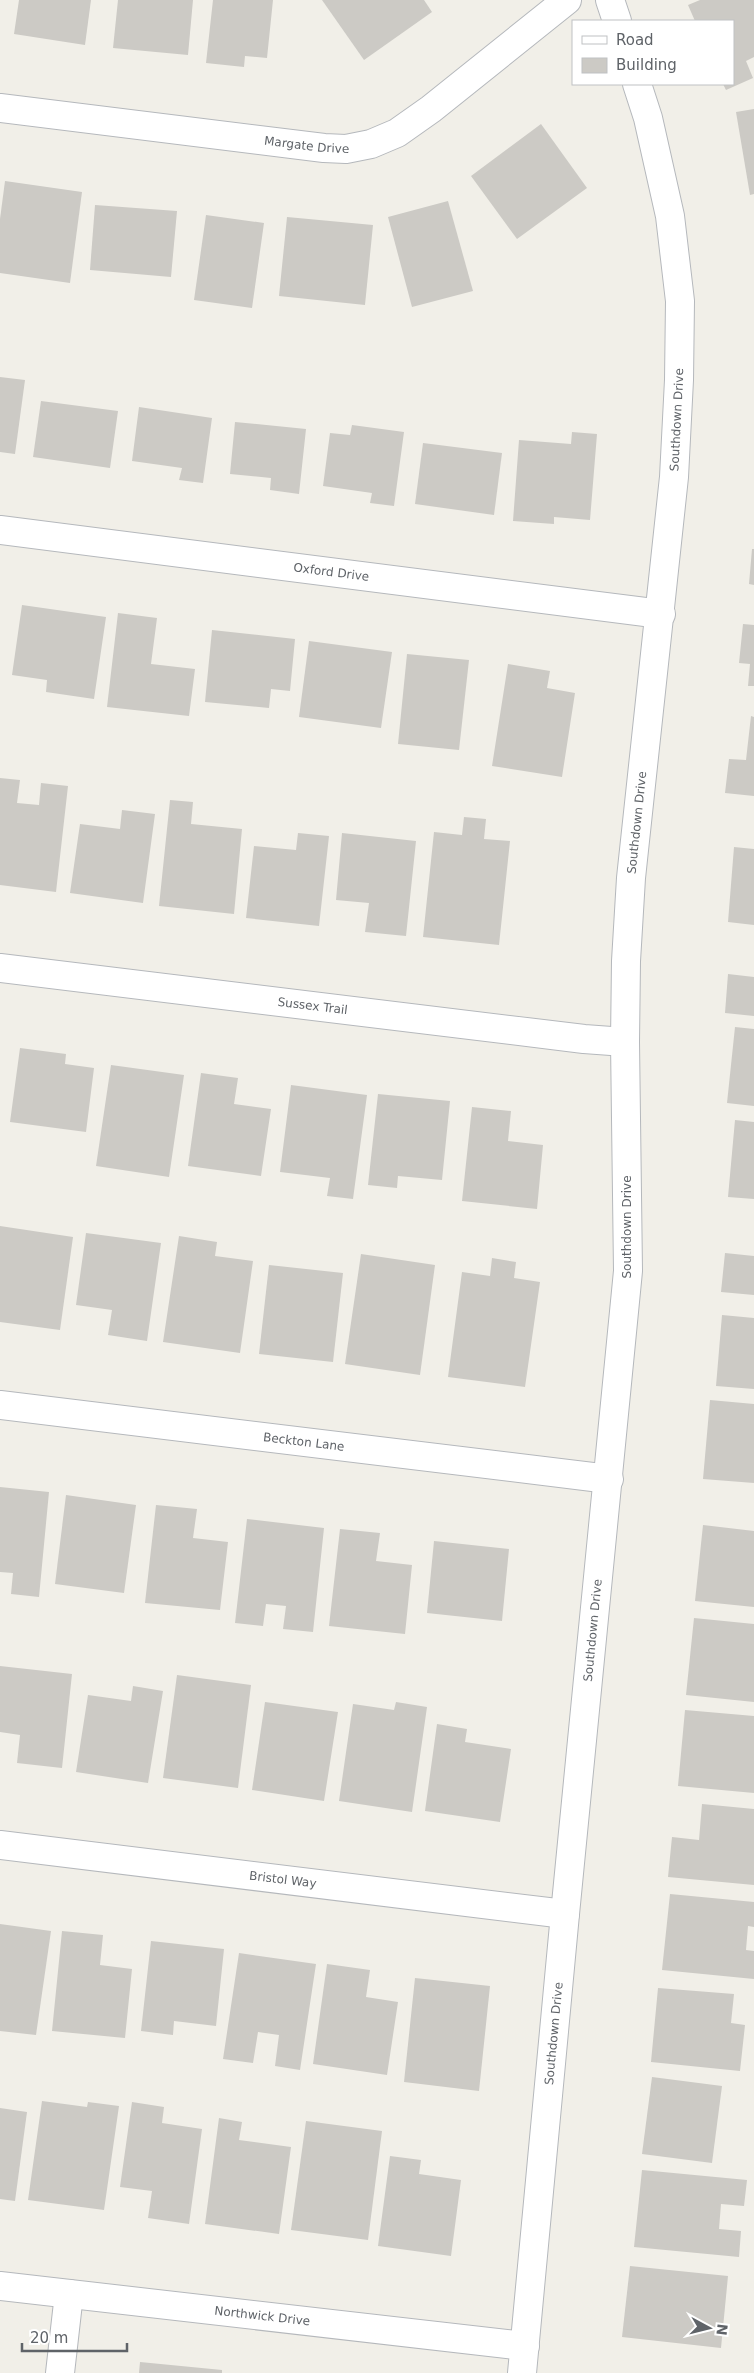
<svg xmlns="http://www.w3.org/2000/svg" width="754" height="2373" font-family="'DejaVu Sans',sans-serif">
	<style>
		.building { fill: #cccac5 }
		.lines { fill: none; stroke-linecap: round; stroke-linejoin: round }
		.street-casing { stroke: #b5b8bc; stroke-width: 30 }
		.street { stroke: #fff; stroke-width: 28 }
		.labels { text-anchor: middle; stroke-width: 4; stroke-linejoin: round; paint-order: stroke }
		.street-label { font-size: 12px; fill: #5f6368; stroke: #fff }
	</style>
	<rect width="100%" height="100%" fill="#f1efe8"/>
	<g class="building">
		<polygon points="19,0 91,0 85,45 14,34"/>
		<polygon points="118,0 193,0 188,55 113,48"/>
		<polygon points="213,0 273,0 267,58 245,56 244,67 206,63"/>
		<polygon points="322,0 424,0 432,12 364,60"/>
		<polygon points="700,0 754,0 754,57 746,61 753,78 726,90 723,84 733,84 733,21 695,21 688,5"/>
		<polygon points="754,109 754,194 750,195 736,112"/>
		<polygon points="541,124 587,188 517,239 471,176"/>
		<polygon points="5,181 82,192 70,283 0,273 0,219"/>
		<polygon points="448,201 473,291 412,307 388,217"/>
		<polygon points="95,205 177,211 171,277 90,270"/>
		<polygon points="206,215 264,223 252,308 194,300"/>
		<polygon points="287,217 373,225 365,305 279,296"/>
		<polygon points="0,377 25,380 15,454 0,452"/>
		<polygon points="41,401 118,411 110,468 33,457"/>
		<polygon points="139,407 212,418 203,483 179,480 182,468 132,461"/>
		<polygon points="235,422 306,429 299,494 270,490 271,478 230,474"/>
		<polygon points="352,425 404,432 394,506 370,503 372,493 323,486 330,433 350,435"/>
		<polygon points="572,432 597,434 590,520 554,517 554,524 513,521 519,440 571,444"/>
		<polygon points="423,443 502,453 494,515 415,504"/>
		<polygon points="752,549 754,549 754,585 749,584"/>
		<polygon points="22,605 106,617 94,699 46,692 47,680 12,675"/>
		<polygon points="118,613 157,618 151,664 195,669 189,716 107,707"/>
		<polygon points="743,624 754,625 754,686 748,686 750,664 739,663"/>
		<polygon points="212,630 295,639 290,691 271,689 269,708 205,702"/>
		<polygon points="309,641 392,652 381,728 299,717"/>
		<polygon points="407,654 469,660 459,750 398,744"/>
		<polygon points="508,664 550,671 547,688 575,693 562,777 492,766"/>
		<polygon points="751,716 754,717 754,796 725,793 729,759 746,760"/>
		<polygon points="0,778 20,780 17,803 39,805 41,783 68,786 56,892 0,885"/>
		<polygon points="170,800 193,802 191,824 242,829 234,914 159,906"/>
		<polygon points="122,810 155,814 143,903 70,893 80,824 120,829"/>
		<polygon points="464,817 486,819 484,839 510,841 499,945 423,937 434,832 462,835"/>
		<polygon points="298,833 329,836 319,926 246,918 254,846 296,850"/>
		<polygon points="342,833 416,841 406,936 365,932 369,903 336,900"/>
		<polygon points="734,847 754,849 754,925 728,922"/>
		<polygon points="728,974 754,977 754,1016 725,1013"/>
		<polygon points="735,1027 754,1029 754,1106 727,1103"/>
		<polygon points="20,1048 66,1054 65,1064 94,1068 86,1132 10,1122"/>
		<polygon points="111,1065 184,1075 169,1177 96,1166"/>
		<polygon points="201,1073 238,1078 234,1104 271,1109 261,1176 188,1166"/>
		<polygon points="291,1085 367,1095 353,1199 327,1196 330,1178 280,1172"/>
		<polygon points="378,1094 450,1101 442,1180 398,1176 397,1188 368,1185"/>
		<polygon points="472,1107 511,1111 508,1141 543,1145 537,1209 462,1201"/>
		<polygon points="735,1120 754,1122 754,1199 728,1197"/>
		<polygon points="0,1226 73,1237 60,1330 0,1322"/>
		<polygon points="86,1233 161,1243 147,1341 108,1335 112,1310 76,1305"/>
		<polygon points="179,1236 217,1242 215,1256 253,1261 240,1353 163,1342"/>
		<polygon points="725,1253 754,1256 754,1295 721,1292"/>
		<polygon points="361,1254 435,1265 420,1375 345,1364"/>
		<polygon points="492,1258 516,1262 514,1278 540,1282 525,1387 448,1377 462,1272 490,1276"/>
		<polygon points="269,1265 343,1273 333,1362 259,1354"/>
		<polygon points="722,1315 754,1318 754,1389 716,1386"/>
		<polygon points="710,1400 754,1404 754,1483 703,1479"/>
		<polygon points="0,1487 49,1492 39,1597 11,1594 13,1573 0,1572"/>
		<polygon points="66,1495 136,1505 124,1593 55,1584"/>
		<polygon points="156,1505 197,1509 193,1538 228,1542 220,1610 145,1603"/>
		<polygon points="247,1519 324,1528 313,1632 283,1629 286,1606 266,1604 263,1626 235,1623"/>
		<polygon points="703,1525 754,1531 754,1607 695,1601"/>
		<polygon points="340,1529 380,1533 376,1561 412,1565 405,1634 329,1626"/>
		<polygon points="434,1541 509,1549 502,1621 427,1613"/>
		<polygon points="694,1618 754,1624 754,1702 686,1695"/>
		<polygon points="0,1666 72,1674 62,1768 17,1763 20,1735 0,1732"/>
		<polygon points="177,1675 251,1685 238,1788 163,1778"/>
		<polygon points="133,1686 163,1691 148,1783 76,1772 88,1695 131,1701"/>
		<polygon points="265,1702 338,1712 324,1801 252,1790"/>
		<polygon points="396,1702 427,1707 412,1812 339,1801 353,1704 394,1710"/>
		<polygon points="685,1710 754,1716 754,1793 678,1786"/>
		<polygon points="437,1724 467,1729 465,1742 511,1749 500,1822 425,1811"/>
		<polygon points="702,1804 754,1809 754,1885 668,1877 672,1837 699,1840"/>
		<polygon points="670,1894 754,1902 754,1927 748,1926 746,1950 754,1951 754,1979 662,1970"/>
		<polygon points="0,1924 51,1931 36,2035 0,2031"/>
		<polygon points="62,1931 103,1935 100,1965 132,1969 125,2038 52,2031"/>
		<polygon points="151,1941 224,1949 216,2026 174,2021 173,2035 141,2031"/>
		<polygon points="239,1953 316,1964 300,2070 275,2066 279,2035 258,2032 253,2063 223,2059"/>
		<polygon points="327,1964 370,1970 366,1997 398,2002 387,2075 313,2064"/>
		<polygon points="415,1978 490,1986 479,2091 404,2082"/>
		<polygon points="658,1988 734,1994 731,2023 745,2025 740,2071 651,2062"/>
		<polygon points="652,2077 722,2086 712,2163 642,2154"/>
		<polygon points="42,2101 87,2107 88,2102 119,2106 104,2210 28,2200"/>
		<polygon points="132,2102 164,2107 162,2123 202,2129 189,2224 148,2218 152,2191 120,2187"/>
		<polygon points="0,2108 27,2112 15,2201 0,2199"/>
		<polygon points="219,2118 242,2122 239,2140 291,2147 279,2234 205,2224"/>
		<polygon points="306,2121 382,2131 368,2240 291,2230"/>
		<polygon points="390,2156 421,2160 419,2174 461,2180 451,2256 378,2246"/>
		<polygon points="642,2170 747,2180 744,2206 721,2204 719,2229 741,2231 739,2257 634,2247"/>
		<polygon points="630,2266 728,2276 721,2348 622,2337"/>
		<polygon points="140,2362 222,2370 222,2373 139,2373"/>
	</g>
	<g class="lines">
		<defs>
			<g id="street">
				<polyline points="610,0 617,21"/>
				<path id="s1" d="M0,108L324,148L346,149L371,144L397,133L431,109L567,0"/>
				<path id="s2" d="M0,530L661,614"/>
				<path id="s3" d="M0,968L584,1039L625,1042"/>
				<path id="s4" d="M0,1405L609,1479"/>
				<path id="s5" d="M0,1845L565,1914"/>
				<path id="s6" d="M0,2286L525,2346"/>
				<polyline points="60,2373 69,2294"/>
				<path id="s7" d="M522,2373L565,1914L628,1271L625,1042L626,961L631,878L674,477L679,380L680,301L670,216L648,118L637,84"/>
			</g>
		</defs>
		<use href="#street" class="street-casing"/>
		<use href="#street" class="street"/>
	</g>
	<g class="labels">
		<g class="street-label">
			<text dy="4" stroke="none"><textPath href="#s1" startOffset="309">Margate Drive</textPath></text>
			<text dy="4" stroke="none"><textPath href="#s7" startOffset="1961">Southdown Drive</textPath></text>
			<text dy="4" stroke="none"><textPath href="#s2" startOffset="334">Oxford Drive</textPath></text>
			<text dy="4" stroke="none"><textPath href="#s7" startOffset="1556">Southdown Drive</textPath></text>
			<text dy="4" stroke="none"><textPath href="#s3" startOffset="315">Sussex Trail</textPath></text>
			<text transform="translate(627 1227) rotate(-90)" y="4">Southdown Drive</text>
			<text dy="4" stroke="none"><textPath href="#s4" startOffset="306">Beckton Lane</textPath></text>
			<text dy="4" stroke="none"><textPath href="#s7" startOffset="746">Southdown Drive</textPath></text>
			<text dy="4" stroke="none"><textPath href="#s5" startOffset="285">Bristol Way</textPath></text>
			<text dy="4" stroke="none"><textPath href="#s7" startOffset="341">Southdown Drive</textPath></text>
			<text dy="4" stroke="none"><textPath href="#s6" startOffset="264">Northwick Drive</textPath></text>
		</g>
	</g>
	<rect x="572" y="20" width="162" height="65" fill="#ffffff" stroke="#bfc1c3"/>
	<rect x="582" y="36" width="25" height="8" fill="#ffffff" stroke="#bfc1c3"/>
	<text x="616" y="45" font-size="15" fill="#5f6368">Road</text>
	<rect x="582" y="58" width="25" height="15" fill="#cccac5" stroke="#bfc1c3"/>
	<text x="616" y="70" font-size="15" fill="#5f6368">Building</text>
	<g transform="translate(709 2328) rotate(97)" stroke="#ffffff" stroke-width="4" paint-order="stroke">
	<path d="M0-4L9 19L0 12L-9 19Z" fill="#5f6368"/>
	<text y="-8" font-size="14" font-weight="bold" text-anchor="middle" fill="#5f6368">N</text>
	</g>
	<path d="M22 2343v8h105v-8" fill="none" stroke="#5f6368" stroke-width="2.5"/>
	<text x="30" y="2343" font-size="15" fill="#5f6368" stroke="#ffffff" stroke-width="4" paint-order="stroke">20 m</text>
</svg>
